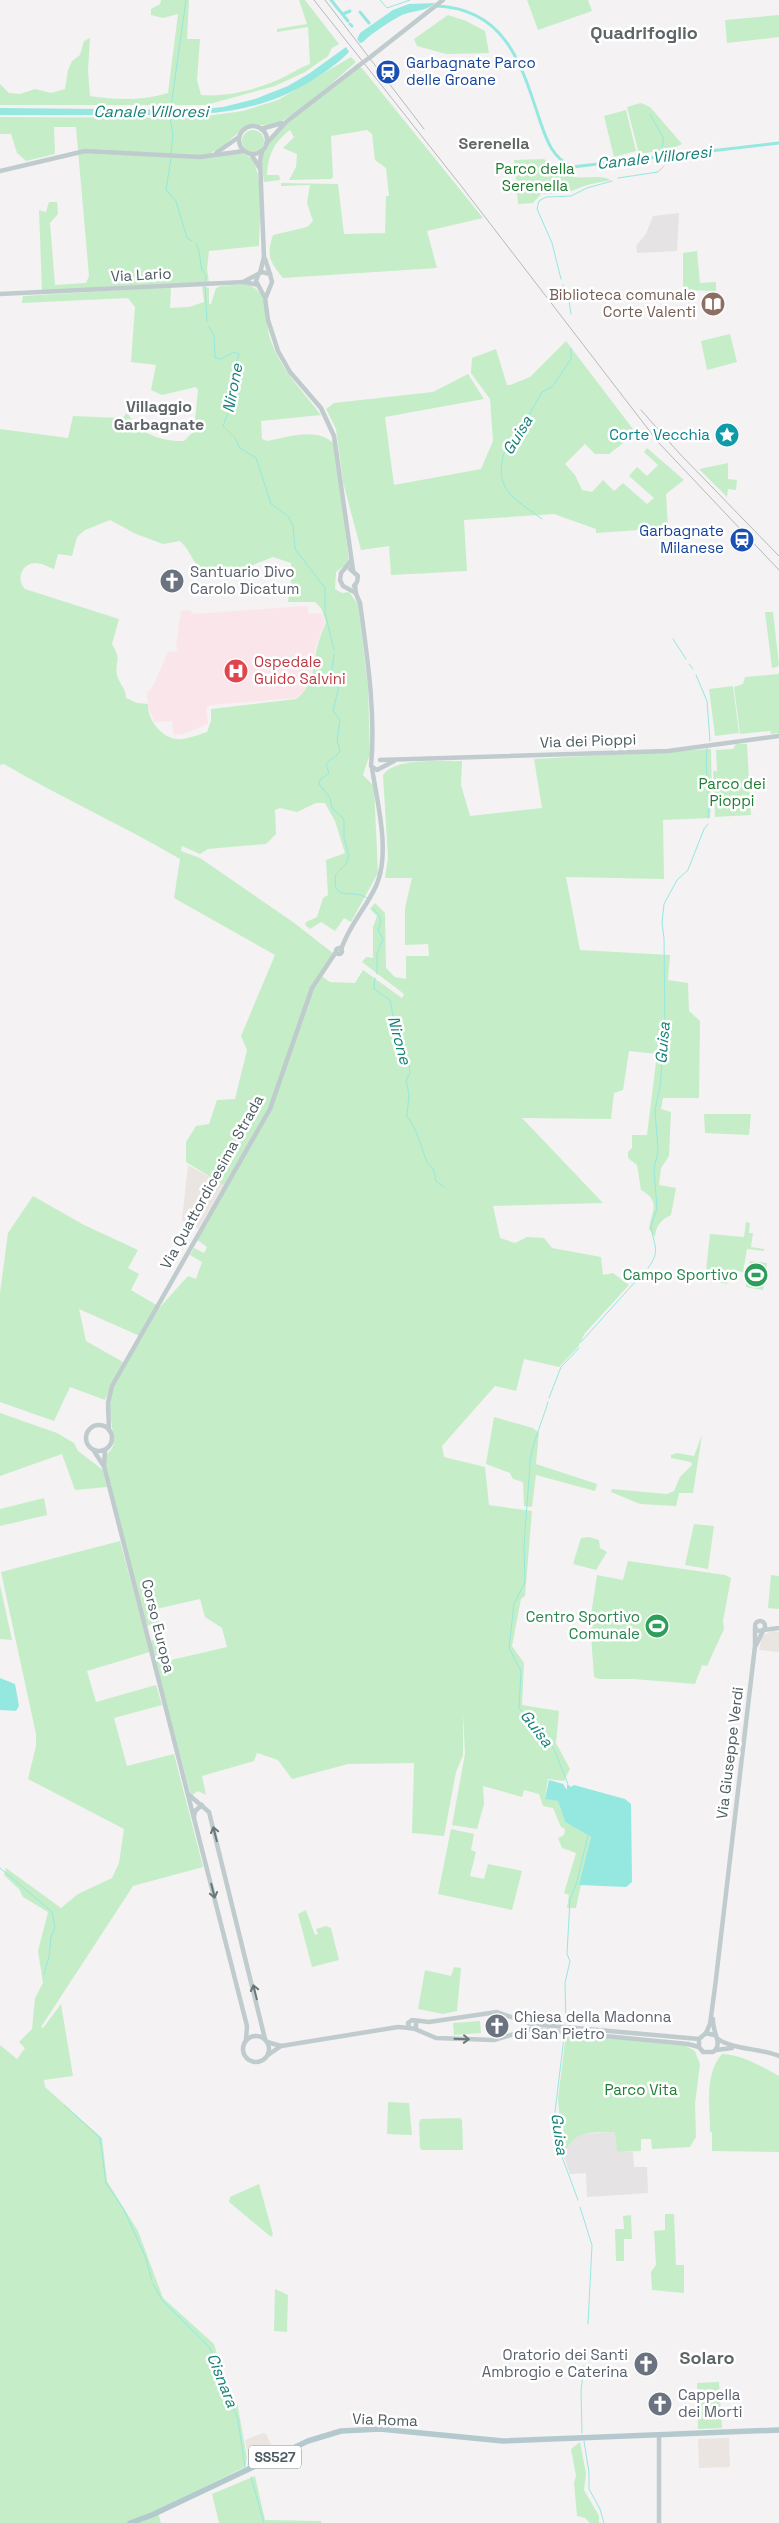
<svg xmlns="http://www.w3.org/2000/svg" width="779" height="2523" font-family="'Space Grotesk',sans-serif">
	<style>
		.commercial { fill: #eae5e0 }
		.education { fill: #e5e3e4 }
		.medical { fill: #fae6ea }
		.green { fill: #c5eec8; fill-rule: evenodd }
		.water { fill: #95e8e0 }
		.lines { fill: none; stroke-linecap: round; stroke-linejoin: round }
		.stream { stroke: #95e8e0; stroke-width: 1 }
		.canal { stroke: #95e8e0; stroke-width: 3 }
		.minor { stroke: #bfcbcd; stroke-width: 4.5 }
		.major { stroke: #b4c9ce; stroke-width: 5.5 }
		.rail { stroke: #b5b9bc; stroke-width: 1 }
		.minor-bridge { stroke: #bfcbcd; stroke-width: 4.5 }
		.oneway { stroke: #68777a }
		.labels { text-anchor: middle; stroke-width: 5; stroke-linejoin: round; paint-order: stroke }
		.shield { fill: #fff; stroke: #818c8f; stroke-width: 1 }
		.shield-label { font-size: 14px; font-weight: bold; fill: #4b5b5f }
		.transit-label { font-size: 15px; fill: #164399; stroke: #fff; text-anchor: start }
		.park-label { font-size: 15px; fill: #1e7d31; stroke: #fff }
		.street-label { font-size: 15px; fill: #4b5b5f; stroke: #fff }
		.education-label { font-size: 15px; fill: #785e54; stroke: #fff; text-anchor: end }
		.culture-label { font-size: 15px; fill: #0d838f; stroke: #fff; text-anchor: end }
		.worship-label { font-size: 15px; fill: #5b616d; stroke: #fff; text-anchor: start }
		.health-label { font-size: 15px; fill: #be3a42; stroke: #fff; text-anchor: start }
		.leisure-label { font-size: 15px; fill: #27864d; stroke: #fff; text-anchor: end }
		.water-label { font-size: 16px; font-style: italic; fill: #158277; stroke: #fff }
		.neighbourhood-label { font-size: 16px; font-weight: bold; fill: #5f6567; stroke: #fff }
		.quarter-label { font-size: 18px; font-weight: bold; fill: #5f6567; stroke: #fff }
	</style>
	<rect width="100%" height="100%" fill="#f4f2f3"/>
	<g class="commercial">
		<polygon points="188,1165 224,1185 198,1229 182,1220"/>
		<polygon points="772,1631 779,1632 779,1652 759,1650 762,1636"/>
		<polygon points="263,2433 266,2434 275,2452 247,2467 249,2458 245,2440"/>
		<polygon points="729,2438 730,2467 699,2468 698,2439"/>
	</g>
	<g class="education">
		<polygon points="679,213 677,251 637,253 636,246 646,234 653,216"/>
		<polygon points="616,2132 617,2152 633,2152 634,2167 647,2167 648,2193 587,2197 586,2173 570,2174 563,2154 569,2144 581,2134"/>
	</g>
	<polygon class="medical" points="305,606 308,607 308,614 321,613 325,622 316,646 313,669 304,692 296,698 211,705 206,708 208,724 183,734 174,735 172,721 154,722 148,705 147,693 154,684 168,652 178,651 176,645 181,611 189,610 194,614"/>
	<g class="green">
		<path d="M161,0H189L187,39H200L197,80L201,95C231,97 259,89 286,76C294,72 301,67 310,64L308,27L277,32V29L307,24L299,0H305L339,44L332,48L328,56L305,72L275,86L206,105H0V84L9,93L20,94L35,89L51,93L65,89L68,70L72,61L80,55L84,41L90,38L88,70L90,96C116,100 142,101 168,93L178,14L163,18L151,15V9L160,4Z"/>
		<polygon points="527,0 588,0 592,11 538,30"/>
		<polygon points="448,15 466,21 485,31 489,53 446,54 417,46 414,39"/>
		<polygon points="779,15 779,37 727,43 725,20"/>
		<path d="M351,57L356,62C336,79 299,114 276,124C266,128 256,122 246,126L221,148L212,152L213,157C223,156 240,150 248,156C266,168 259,226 259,246L209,251L207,269L209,282L42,291L39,210L46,212L49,202H57L58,214L50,223L55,285L86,283L89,276L76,127H54L55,154L26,161L17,153L11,134H0V117L192,118L243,111L278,100Z"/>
		<path d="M361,67L483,218L427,231L437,268L283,278C270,262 266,256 273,235L307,227L313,221L307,203L310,185L281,186V183L338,184L344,234L385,233L386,196H389L386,168L375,160L372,134L367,130L331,136L333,177L331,179L289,180L296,167L297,154L283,148L294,137L290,130C274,142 268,155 267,175H279L280,180L264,182C263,174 261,163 263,155C270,130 336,86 357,68Z"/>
		<polygon points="641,103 650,107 682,144 671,149 639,154 627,107"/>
		<polygon points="626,110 636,151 614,157 604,116"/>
		<circle cx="253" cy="141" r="11"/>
		<path d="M544,159C554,166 561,175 575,177C587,179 599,174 611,180L587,185L566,193L541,194L533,203L518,204L514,160Z"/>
		<polygon points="697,251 700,283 716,282 716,291 683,290 683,253"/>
		<path d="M245,284C270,289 264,318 270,338C280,369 302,390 321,415L261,421L262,439L267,441C288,437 319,426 335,445L349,562L336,572L335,589L342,593L349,592L358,604L368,688L370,754L363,775L374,786L378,873L351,922L344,918L335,931L321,922L310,929L305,925L306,922L317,917L323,898L328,895L326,860L345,853L335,821L325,803H316L297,812L280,808L275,810L276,834L266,844L208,849L200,854L182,846L181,851L200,858L293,922L334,954L319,974L330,982L355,983L363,970L402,998L404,994L362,962L366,957L373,958V927L377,916L370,909L375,903L385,913L386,968L395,977L406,979V956H429L428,944L405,945V908L412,878H385L388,858L383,775C395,757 441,762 462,761L461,785L470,816L542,808L534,759L711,749L712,793L710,818L663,820L664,879L566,877L580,950L670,955L668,980L688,983L689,1011L700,1021L699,1098H663L661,1109L671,1112L669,1156L661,1168L659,1185L676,1188L671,1215C661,1220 656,1225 655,1237L649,1229C651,1211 662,1202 641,1190L637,1165L628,1158V1152L632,1148V1135H647L657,1054L629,1051L623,1090L614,1093L611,1119L522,1118L603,1203L493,1206L500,1238L515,1243L527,1237L544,1238L552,1248L601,1257L603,1275L613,1273L629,1285L585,1333L578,1347L559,1367L524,1359L516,1391L495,1386L442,1446L444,1457L485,1467L489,1505L532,1511L525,1596L521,1599L512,1646L524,1663L522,1705L559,1711L556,1743L570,1769L564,1781L548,1779L545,1798L558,1801L565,1822L591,1837L576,1908H567L569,1895L564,1893L576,1853L562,1848L558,1838L564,1835L565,1829L561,1827L553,1808L543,1806L539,1794L524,1790L522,1797L483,1786L484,1804L477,1829L452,1825L465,1754L463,1714V1755L456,1772L444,1836L412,1833L414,1763L348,1764L292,1779L278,1760L257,1753L254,1761L202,1776L206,1795L198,1791L191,1796L150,1641L165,1636L171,1660L227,1647L222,1628L205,1617L200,1599L156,1609L159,1622L146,1626L104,1459C106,1454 111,1451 113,1446C116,1439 108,1414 110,1400C114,1378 131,1356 142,1337L79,1309L86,1341L123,1362L105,1400L70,1387L54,1421L0,1402V1293L8,1233L33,1196L84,1225L138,1250L128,1268L139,1274L131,1290L160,1307L188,1276L196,1279L202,1262L190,1255L194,1248L204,1253L207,1247L197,1240L227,1187L186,1162V1142L196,1126L209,1124L217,1100L235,1099L247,1050L241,1036L275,955L174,898L180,859C122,825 62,798 4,764L0,765V429L68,438L73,416L123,418L127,412C137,433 162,442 184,441L194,431L198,390L196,387L162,395L151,390L156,365L131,362L135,307L128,298L22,303L23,296L171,287L170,308L189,307L204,302L202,286L209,288V304H211L216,288L221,286ZM110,520L136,534L163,544L180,541C190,550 192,561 201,570L226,572L248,567L273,557L291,563L292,574L288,602H315L321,608L326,622C323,630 319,639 317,648C313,667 313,687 296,699L211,709V721L207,732C198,735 186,740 176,739C161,737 147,719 148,704L137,703L126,698C126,688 119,684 117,675C114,660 123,663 112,644L119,619L25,589C16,580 21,564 35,563C42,563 48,567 54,569L58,554L72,556L77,537L85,530Z"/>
		<polygon points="730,334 737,362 707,370 701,341"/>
		<polygon points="566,341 636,433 609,454 595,454 585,444 565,464 575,475 582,490 592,492 603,480 614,491 623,483 647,504 654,498 629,476 637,467 647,476 658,465 644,452 647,448 684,480 666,494 668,528 596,533 596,529 554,514 464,520 467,571 391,575 389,546 361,550 343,482 336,429 326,409 334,403 433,392 468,374 484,399 385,417 394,485 481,469 493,441 490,399 471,373 472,358 496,349 507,385 510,385 530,377"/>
		<polygon points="728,463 728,479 737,480 736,490 728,489 727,497 699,469"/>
		<polygon points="765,612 773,612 779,665 777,667 772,668"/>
		<polygon points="779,674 779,733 771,734 770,731 740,734 734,687 743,684 745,677"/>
		<polygon points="733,686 739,733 715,736 709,689"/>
		<polygon points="736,744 747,744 751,815 715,817 713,771 717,771 716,750 733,749"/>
		<polygon points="704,1114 751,1114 749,1135 705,1133"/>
		<polygon points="746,1222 750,1223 749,1233 753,1233 751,1247 764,1249 764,1251 747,1249 743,1272 730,1270 727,1284 718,1282 719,1274 706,1271 710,1234 744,1237"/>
		<polygon points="750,1261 767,1263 763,1290 746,1287"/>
		<polygon points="0,1413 57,1433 74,1443 78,1451 103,1470 107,1487 75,1490 62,1454 0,1476"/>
		<polygon points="494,1417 533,1428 539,1433 536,1464 597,1484 595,1491 536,1475 532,1507 524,1506 523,1482 513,1479 510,1473 486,1464"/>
		<polygon points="702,1435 693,1493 679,1493 676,1506 640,1504 611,1492 612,1489 667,1494 674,1491 680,1477 692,1465 691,1462 671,1458 671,1455 677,1453 694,1456"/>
		<polygon points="44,1498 47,1515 0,1526 0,1509"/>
		<polygon points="694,1524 714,1526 708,1569 685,1565"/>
		<polygon points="589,1537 599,1540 600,1548 607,1552 596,1570 573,1564 581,1538"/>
		<polygon points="120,1541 150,1652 87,1671 96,1702 156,1685 162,1705 114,1718 127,1766 174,1754 203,1867 133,1886 41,2027 43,2028 61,2004 73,2076 44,2080 45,2087 102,2138 107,2181 138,2231 163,2298 214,2344 229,2393 237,2402 247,2458 245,2467 157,2510 161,2523 0,2523 0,2045 17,2059 25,2048 19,2042 32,2029 35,1998 43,1983 38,1951 48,1912 23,1897 19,1889 4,1875 6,1868 61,1908 78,1894 112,1878 119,1863 124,1829 28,1779 36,1746 36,1734 1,1572"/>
		<polygon points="628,1561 725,1575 731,1578 723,1621 724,1629 707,1666 702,1665 695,1684 633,1679 599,1679 594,1677 590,1622 597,1575 623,1580"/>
		<polygon points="771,1575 779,1576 779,1609 768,1608"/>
		<polygon points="0,1585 12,1640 0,1639"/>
		<polygon points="451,1829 474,1834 471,1850 476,1852 470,1876 484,1879 488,1864 522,1871 512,1910 438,1894"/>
		<polygon points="306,1910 315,1935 318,1934 316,1929 326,1926 331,1928 339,1960 312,1967 298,1914"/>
		<polygon points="454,1967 461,1968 457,2011 443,2014 418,2009 425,1970 451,1976"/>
		<polygon points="480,2021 481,2033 454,2035 453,2023"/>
		<path d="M566,2034L686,2046L695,2051L700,2064L695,2104L696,2137L690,2147L652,2149L651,2139H641V2151L617,2152L615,2132C589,2133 577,2129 563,2154L558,2099Z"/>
		<path d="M722,2054C743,2055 761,2066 779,2076V2152L712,2151V2132H710C710,2107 704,2074 722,2054Z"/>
		<polygon points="388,2102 409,2103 412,2135 387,2134"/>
		<polygon points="460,2118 462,2120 463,2150 422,2150 420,2148 419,2122 421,2119"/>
		<polygon points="259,2184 273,2234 271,2237 229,2202 230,2197"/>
		<polygon points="665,2214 674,2214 676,2265 684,2265 684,2293 652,2290 651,2272 656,2265 654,2231 665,2230"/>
		<polygon points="631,2215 632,2239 624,2239 624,2261 616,2261 615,2229 624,2229 623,2216"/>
		<polygon points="275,2289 288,2295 287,2332 274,2331"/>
		<polygon points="719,2382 722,2428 698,2429 697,2383"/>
		<polygon points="580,2442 586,2474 584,2490 599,2516 599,2523 590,2523 585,2518 577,2516 574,2483 576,2476 571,2449"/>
		<polygon points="255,2476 265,2520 321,2521 321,2523 219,2523 212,2494"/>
	</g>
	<g class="water">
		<path d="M435,3C425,12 414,10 402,15C389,22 373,32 363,42L360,43L357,39L360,33L393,10L409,4Z"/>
		<path d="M346,47L349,52C339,63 322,74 308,83C248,118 193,115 126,115C84,115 42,115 0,115V108L195,110L223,107L255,99L288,86L310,73Z"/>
		<polygon points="0,1678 15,1684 19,1706 16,1711 0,1710"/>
		<polygon points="549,1780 563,1784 567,1790 567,1784 571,1787 574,1785 625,1799 631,1804 632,1882 626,1887 579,1885 591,1837 565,1822 558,1801 545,1799"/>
	</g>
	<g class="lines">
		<g class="stream">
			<polyline points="380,0 387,8 410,0"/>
			<polyline points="171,107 186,0"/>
			<polyline points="650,114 664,139 661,152"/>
			<polyline points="170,118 173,135 171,154"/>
			<polyline points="171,158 166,190 176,201 187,238 192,241"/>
			<polyline points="618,178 658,172 664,166"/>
			<path d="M196,244C203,254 197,266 206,276L205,281"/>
			<polyline points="561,279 552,243 537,209 539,201 546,197 571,196 587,188 612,181"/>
			<polyline points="205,285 207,322"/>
			<polyline points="563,285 568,294 571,314"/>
			<polyline points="209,326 214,336 215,358 221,359 234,352 239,354 234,371 235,384 228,397 230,408 223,426 235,438 240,448 256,458 271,504 288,516 293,525 295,549 325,588 325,613 334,650"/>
			<path d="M542,519C514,498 492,490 505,450L512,445L542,392L552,387L571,359V348"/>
			<polyline points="673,639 686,659"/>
			<path d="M334,654L331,678L339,686L333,711L340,720L337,741L340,750C337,758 330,758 326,765L329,773L320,780L319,784L330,798L332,808L344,819V838L349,856L346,864L336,874C330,904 355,888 367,898"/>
			<polyline points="689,664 693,669"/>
			<polyline points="696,675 707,701 710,741"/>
			<path d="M707,748C704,772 711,794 708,818"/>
			<path d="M373,908C380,917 383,918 378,930L383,939L377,954V974"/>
			<path d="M375,978L374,989L390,1000L396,1031L402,1038L404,1055L409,1065L410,1073L406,1081L409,1094L407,1116C416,1129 421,1144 426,1160C427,1164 431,1165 433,1169C435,1172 435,1178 436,1181L444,1187"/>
			<path d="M648,1268C661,1251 654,1246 651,1227L657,1208L654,1169L658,1151L655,1110L660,1086L665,1031L664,938L662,923L664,904L677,880L688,870L704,829L708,824"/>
			<polyline points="581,1342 644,1272"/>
			<polyline points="549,1398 561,1367 579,1348"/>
			<path d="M548,1402C544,1417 529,1451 530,1465L524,1545L525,1582L514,1604L509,1648L521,1671L519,1708L554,1749L568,1784"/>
			<polyline points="0,1868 52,1912 55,1927 51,1937 49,1957 44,1974"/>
			<polyline points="566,2023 565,1983 570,1961 567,1954 570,1899 576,1885 588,1836"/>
			<polyline points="564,2037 555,2112 561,2154 578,2200"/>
			<polyline points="64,2105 100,2138 106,2183 124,2210 145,2256 152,2281"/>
			<polyline points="580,2207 592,2245 588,2324"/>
			<polyline points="153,2284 162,2300 210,2348 238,2420 245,2467"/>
			<polyline points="582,2433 581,2391 584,2366"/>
			<polyline points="584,2441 589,2472 589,2489 600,2509 604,2523"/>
			<polyline points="251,2477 264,2523"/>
		</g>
		<g class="canal">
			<polyline points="331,0 348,21"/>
			<path d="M437,6C505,9 521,63 539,118C546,138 551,157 572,167L779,143"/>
			<polyline points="360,12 369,23"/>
			<polyline points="343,14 350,11"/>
			<polyline points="350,24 352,26"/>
		</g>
		<g class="minor">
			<polyline points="373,55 443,0"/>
			<circle cx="253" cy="140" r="14"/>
			<polyline points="261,129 282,123"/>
			<polyline points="266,144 286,122 357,67"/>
			<polyline points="216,153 239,137"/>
			<polyline points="251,154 259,167"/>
			<polyline points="0,171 85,151 200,157 244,151"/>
			<polyline points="265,259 270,274"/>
			<polyline points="260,273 264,257 260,161 262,151"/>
			<polyline points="258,275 256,281 265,298 268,320 278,351 290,372 321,408 334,436 353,570"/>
			<polyline points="245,281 262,272 270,274 272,282 266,297"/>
			<polyline points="0,294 244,282 258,285"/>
			<polyline points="351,561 341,573 340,580 343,586 356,593"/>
			<polyline points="350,569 358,576 357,582 354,586"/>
			<path d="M355,585L356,594L360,603C367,656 376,713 371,766L377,770L394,761"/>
			<polyline points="380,760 668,751 779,736"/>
			<circle cx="339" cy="951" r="3"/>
			<path d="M341,950C348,927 366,908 376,886C391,853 377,802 372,768"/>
			<circle cx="99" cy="1438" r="13"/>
			<polyline points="109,1430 108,1403 112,1386 270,1109 312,988 336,952"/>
			<polyline points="105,1450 104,1466 247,2026 246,2040"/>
			<polyline points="94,1451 103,1465"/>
			<circle cx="760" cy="1626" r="5"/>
			<polyline points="763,1630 779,1628"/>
			<polyline points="756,1645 763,1631"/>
			<polyline points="189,1795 209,1812 265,2039"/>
			<polyline points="194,1817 195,1811 202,1805"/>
			<path d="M713,2019C712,2033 724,2044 713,2052H703L699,2047V2039L706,2033L714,2035"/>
			<polyline points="416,2022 416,2029 409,2028 408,2023 412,2020 429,2022 497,2012 531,2024 699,2039"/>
			<polyline points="415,2029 436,2038 494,2040 531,2029 688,2044 699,2047"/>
			<polyline points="706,2033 710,2024 715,1987 755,1646 755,1628"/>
			<circle cx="256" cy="2049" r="13"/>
			<path d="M718,2039C734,2050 760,2048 779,2056"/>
			<polyline points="267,2042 281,2046"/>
			<polyline points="716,2050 732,2048"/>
			<polyline points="268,2055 281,2046 398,2027 409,2028"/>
			<polyline points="659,2435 659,2523"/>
		</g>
		<polyline class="major" points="130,2523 152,2515 308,2441 341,2431 380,2429 503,2441 779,2430"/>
		<g class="rail">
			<polyline points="314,0 462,187 658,442 779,570"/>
			<polyline points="325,0 424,129"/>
			<polyline points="641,410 679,453 779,556"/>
		</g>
		<polyline class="minor-bridge" points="357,67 373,55"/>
	</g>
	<defs><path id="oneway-shaft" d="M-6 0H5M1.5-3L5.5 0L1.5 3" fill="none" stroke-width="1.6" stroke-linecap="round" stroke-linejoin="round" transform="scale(1.25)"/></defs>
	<g class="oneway">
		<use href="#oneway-shaft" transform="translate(215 1834) rotate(-104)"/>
		<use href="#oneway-shaft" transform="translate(213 1891) rotate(76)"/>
		<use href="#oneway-shaft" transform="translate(255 1992) rotate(-104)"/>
		<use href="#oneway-shaft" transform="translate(462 2039) rotate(2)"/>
	</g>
	<defs>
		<symbol id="station-disc" viewBox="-11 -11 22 22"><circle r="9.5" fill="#1a4fb4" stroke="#fff"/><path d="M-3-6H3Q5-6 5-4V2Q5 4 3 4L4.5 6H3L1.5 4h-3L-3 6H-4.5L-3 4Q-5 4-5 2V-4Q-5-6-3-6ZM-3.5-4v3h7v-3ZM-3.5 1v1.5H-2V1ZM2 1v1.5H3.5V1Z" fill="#fff"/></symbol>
		<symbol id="library-disc" viewBox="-11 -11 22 22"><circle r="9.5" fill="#8d6e63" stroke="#fff"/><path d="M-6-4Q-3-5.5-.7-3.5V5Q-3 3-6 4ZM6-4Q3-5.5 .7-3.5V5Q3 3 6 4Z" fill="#fff"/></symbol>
		<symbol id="sight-disc" viewBox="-11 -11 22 22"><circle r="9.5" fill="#0f9aa8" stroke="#fff"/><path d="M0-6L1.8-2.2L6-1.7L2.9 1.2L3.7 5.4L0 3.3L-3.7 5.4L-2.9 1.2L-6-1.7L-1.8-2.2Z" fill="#fff"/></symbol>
		<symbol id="church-disc" viewBox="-11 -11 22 22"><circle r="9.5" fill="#6b7280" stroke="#fff"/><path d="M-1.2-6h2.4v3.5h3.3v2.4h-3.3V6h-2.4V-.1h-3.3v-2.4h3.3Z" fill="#fff"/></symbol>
		<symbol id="hospital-disc" viewBox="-11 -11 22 22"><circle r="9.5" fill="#e0444e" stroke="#fff"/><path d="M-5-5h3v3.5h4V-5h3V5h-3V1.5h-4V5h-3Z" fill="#fff"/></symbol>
		<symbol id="stadium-disc" viewBox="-11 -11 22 22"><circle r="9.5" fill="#2e9e5b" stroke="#fff"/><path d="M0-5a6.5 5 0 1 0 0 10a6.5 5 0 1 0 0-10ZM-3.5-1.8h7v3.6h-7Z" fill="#fff"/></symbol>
	</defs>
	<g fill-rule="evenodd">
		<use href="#station-disc" x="374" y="58" width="28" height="28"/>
		<use href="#library-disc" x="699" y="290" width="28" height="28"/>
		<use href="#sight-disc" x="713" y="421" width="28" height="28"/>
		<use href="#station-disc" x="728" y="526" width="28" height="28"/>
		<use href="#church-disc" x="158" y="567" width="28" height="28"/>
		<use href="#hospital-disc" x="222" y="657" width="28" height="28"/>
		<use href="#stadium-disc" x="742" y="1261" width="28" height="28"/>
		<use href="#stadium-disc" x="643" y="1612" width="28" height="28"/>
		<use href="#church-disc" x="483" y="2012" width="28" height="28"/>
		<use href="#church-disc" x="632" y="2350" width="28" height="28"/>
		<use href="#church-disc" x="646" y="2390" width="28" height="28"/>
	</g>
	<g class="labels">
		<rect class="shield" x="249" y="2445.5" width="52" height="23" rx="4"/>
		<g class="shield-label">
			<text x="275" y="2462">SS527</text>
		</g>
		<g class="transit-label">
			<text x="406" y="68">Garbagnate Parco<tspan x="406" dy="17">delle Groane</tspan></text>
			<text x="724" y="536" text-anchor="end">Garbagnate<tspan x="724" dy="17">Milanese</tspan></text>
		</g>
		<g class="park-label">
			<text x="535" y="174">Parco della<tspan x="535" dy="17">Serenella</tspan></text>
			<text x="732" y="789">Parco dei<tspan x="732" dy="17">Pioppi</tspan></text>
			<text x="641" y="2095">Parco Vita</text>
		</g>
		<g class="street-label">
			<text transform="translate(141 275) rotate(-3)" y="5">Via Lario</text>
			<text transform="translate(588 741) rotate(-2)" y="5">Via dei Pioppi</text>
			<text transform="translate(212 1182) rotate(-61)" y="5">Via Quattordicesima Strada</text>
			<text transform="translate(158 1626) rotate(76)" y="5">Corso Europa</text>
			<text transform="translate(730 1753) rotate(-83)" y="5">Via Giuseppe Verdi</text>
			<text transform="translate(385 2420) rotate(2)" y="5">Via Roma</text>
		</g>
		<g class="education-label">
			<text x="696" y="300">Biblioteca comunale<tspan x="696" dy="17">Corte Valenti</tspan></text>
		</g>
		<g class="culture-label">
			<text x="710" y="440">Corte Vecchia</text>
		</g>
		<g class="worship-label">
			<text x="190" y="577">Santuario Divo<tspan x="190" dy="17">Carolo Dicatum</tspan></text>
			<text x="514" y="2022">Chiesa della Madonna<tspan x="514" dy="17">di San Pietro</tspan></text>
			<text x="628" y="2360" text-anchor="end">Oratorio dei Santi<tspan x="628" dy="17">Ambrogio e Caterina</tspan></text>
			<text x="678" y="2400">Cappella<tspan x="678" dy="17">dei Morti</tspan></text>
		</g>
		<g class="health-label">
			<text x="254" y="667">Ospedale<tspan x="254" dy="17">Guido Salvini</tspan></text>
		</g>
		<g class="leisure-label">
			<text x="738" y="1280">Campo Sportivo</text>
			<text x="640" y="1622">Centro Sportivo<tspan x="640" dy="17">Comunale</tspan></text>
		</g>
		<g class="water-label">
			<text x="151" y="117">Canale Villoresi</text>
			<text transform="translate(654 157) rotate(-6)" y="6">Canale Villoresi</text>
			<text transform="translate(232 388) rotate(-79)" y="6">Nirone</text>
			<text transform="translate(517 435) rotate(-59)" y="6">Guisa</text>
			<text transform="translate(400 1040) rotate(75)" y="6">Nirone</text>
			<text transform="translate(662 1043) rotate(-85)" y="6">Guisa</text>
			<text transform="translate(537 1728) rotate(52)" y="6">Guisa</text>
			<text transform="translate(560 2134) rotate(82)" y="6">Guisa</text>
			<text transform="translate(223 2380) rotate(68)" y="6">Cisnara</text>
		</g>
		<g class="neighbourhood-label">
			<text x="494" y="149">Serenella</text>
			<text x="159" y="412">Villaggio<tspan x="159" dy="18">Garbagnate</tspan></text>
		</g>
		<g class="quarter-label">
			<text x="644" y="39">Quadrifoglio</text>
			<text x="707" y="2364">Solaro</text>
		</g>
	</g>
</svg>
